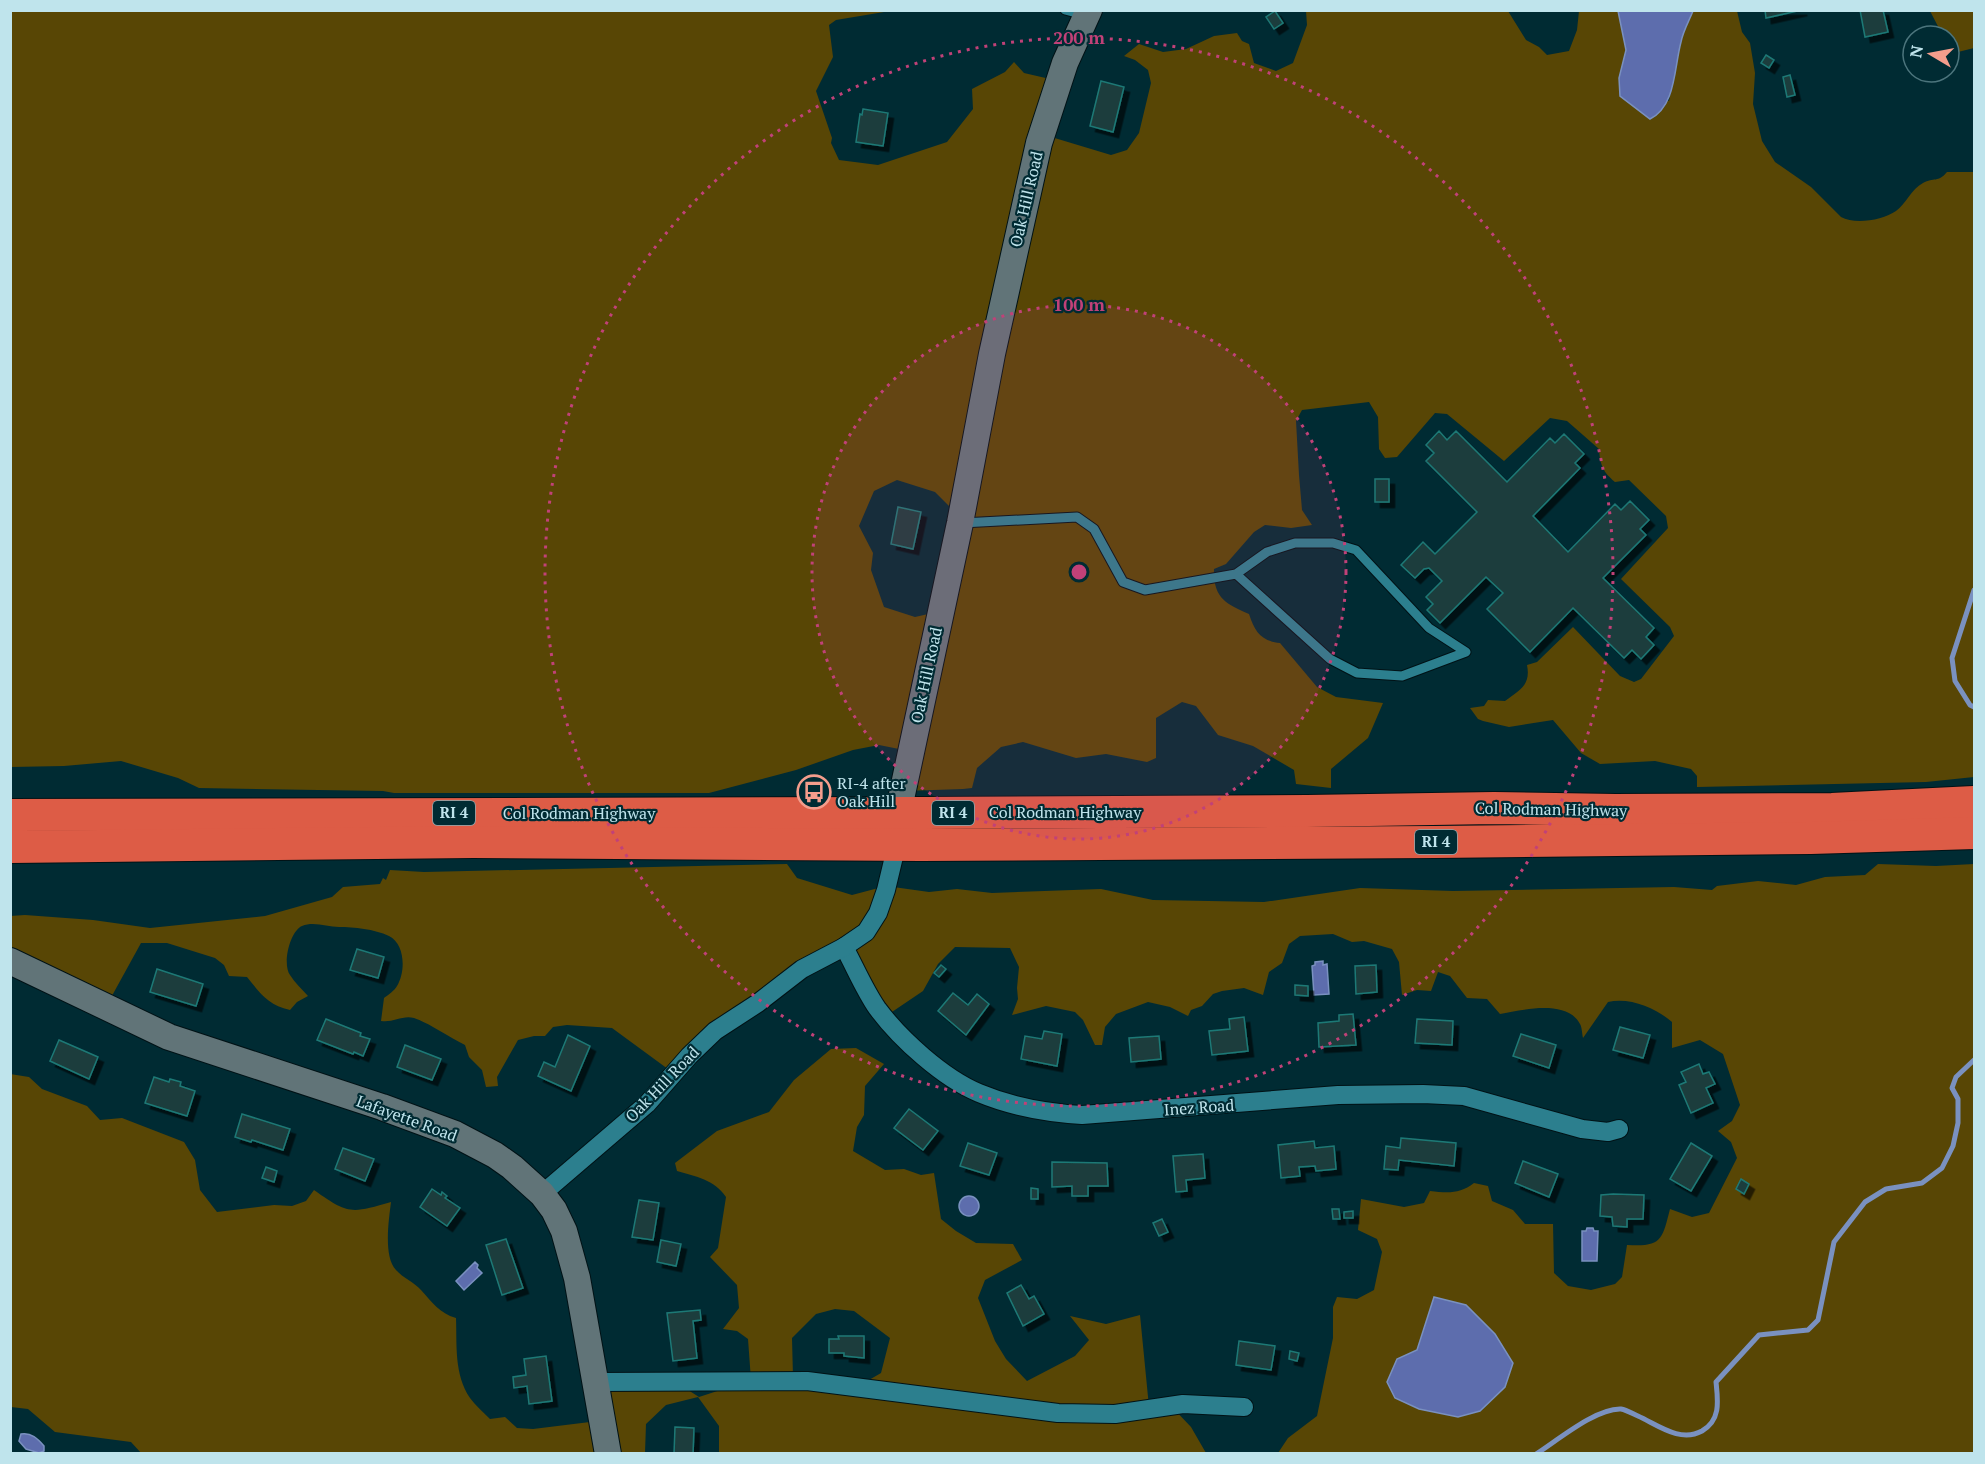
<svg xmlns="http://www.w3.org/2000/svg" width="1985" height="1464" font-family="'PT Serif',serif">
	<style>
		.green { fill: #584605; fill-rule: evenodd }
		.water { fill: #5d6dad; stroke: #7a91c0; stroke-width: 1.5 }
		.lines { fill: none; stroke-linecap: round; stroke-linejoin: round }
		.stream { stroke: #7a91c0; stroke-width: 5 }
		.building { fill: #1a3e3c; stroke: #1f7976; stroke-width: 1.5; filter: url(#shadow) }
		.lane-casing { stroke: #001216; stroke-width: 11 }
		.street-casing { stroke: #001216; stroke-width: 20 }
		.secondary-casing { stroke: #001216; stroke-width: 28 }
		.highway-casing { stroke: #001216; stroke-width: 34 }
		.lane { stroke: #2c7f8e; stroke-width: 9 }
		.street { stroke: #2c7f8e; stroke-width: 18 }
		.secondary { stroke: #617478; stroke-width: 26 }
		.highway { stroke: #dd5c46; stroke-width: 32 }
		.ring { fill: none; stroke: #c14178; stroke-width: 3; stroke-dasharray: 3 6 }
		.labels { text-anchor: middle; stroke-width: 4.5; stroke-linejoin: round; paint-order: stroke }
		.shield { fill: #002b33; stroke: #86acb4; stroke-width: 1.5 }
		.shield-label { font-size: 15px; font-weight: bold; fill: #bfe4ec }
		.street-label { font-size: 16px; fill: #bfe4ec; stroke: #002b33 }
		.poi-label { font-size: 16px; fill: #bfe4ec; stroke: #002b33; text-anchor: start }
		.centre { fill: #c14178; stroke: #002b33; stroke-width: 3 }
		.ring-label { font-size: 18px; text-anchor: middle; font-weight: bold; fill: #c14178; stroke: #002b33; stroke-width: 4.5; stroke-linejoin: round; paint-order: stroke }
	</style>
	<defs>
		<filter id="shadow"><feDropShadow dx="5.5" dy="5.5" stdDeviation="0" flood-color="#0009"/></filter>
	</defs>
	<rect width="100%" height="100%" fill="#002b33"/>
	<g class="green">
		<path d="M10,11H890L836,20L829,25L833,57L816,91L832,138L831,143L839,160L878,165L947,142L973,109L972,89L1005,72L1014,62L1024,73L1063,82L1048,136L1111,155L1127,150L1139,133L1151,83L1148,70L1135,60L1124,56L1139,44L1163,52L1186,49L1214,36L1237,33L1242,41L1249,44L1254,63L1276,71L1293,63L1307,25L1306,11H1508L1526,40L1539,47L1547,55L1569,51L1577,30L1579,11H1618L1627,50L1619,78L1669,101L1681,39L1693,11H1737L1742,32L1750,43L1755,73L1753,104L1762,141L1775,162L1811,187L1841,217C1855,225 1883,220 1896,211C1906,204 1911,189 1923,183C1934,177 1938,183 1947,172H1974V777L1926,782L1697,787V776L1691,769L1655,761L1600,764L1581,753L1553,720L1509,727L1483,721L1478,719L1470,708L1484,706L1488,700L1505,701C1520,690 1531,685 1527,665L1537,662L1573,627L1620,676L1634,682L1641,679L1674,636L1670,627L1621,579L1668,528L1666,516L1629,480L1615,482C1603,472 1600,465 1599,449L1567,421L1550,418L1504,461L1447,414L1435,413L1397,457L1385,458L1379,449L1378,417L1369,402L1302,410L1296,421L1299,475L1302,510L1312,525L1291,528L1265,525L1254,532L1226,564L1214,569C1213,598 1226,604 1249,614C1255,632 1261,641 1280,643L1317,687L1336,697L1383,703L1368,738L1331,769V788L1296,784L1294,770L1253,746L1218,735L1196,706L1182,702L1156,718V758L1147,762L1106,754L1076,758L1023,742L1001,747L977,768L972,788L963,789L904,791L909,751L879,745L853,750L796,770L709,793H394L383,791L199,788L178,778L121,761L64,766L11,767ZM897,480L935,492L959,516L937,612L915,617L884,607L871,570L873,553L859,526L874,491Z"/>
		<polygon points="1930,11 1974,11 1974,48 1954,53 1949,47 1949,36 1943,36"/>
		<path d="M787,864L797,878L852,895L886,886L929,892L957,889L992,893L1101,889L1153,900L1264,902L1360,888L1453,891L1674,887L1712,890L1717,886L1758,881L1796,885L1825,877L1865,875L1878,864L1936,866L1974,864V1453H1278L1288,1438L1317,1416L1333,1338V1307L1337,1297L1357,1299L1374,1290L1382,1252L1377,1239L1358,1230L1361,1199L1404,1207L1424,1203L1430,1191C1448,1193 1460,1194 1474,1183L1488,1186L1492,1201L1513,1210L1525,1224H1553L1554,1273L1568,1286L1591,1290L1615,1284L1622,1277L1627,1245C1662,1247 1662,1240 1670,1209L1692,1217L1709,1213L1737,1158L1731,1142L1718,1131L1732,1121L1740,1105L1723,1054L1700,1040L1672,1048V1022C1656,1008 1630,997 1608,1002L1583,1038C1582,1034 1582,1027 1580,1024C1567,999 1522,1010 1500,1014L1487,999L1467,998L1450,976L1438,972L1431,991L1417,990L1402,995L1399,962L1392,949L1364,941L1352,942L1333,934L1300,936L1289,944L1282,963L1269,972L1263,995L1244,988L1222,991L1213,994L1202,1006L1191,1010L1188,1016L1170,1007L1148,1002L1116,1014L1105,1027L1102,1045H1095L1083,1020L1075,1012L1046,1006L1012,1015L1018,999L1017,988L1019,967L1010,948L955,947L938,964L923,991L886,1016L839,949L672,1072L612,1028L567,1025L553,1027L545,1036H534L518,1040L497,1077L498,1086L486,1087L482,1070L469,1057L465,1045C451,1038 427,1022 414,1018C402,1015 393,1023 381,1021L384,998C388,995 395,990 397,986C406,971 405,944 389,936C374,929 354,927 339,927C327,927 314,921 302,926C290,931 282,964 290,975C295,983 302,989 308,996L297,1002L290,1010C268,1005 260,993 247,977L229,976L224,965L215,958L167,943H141L108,1003L11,962L10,916L25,915L93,920L150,928L265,916L332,897L343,887L380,884L383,878L386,880L390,870L424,872ZM1417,1350L1505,1387L1481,1411L1458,1417L1397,1359Z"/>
		<path d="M856,1048L884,1064L865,1086L864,1115L857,1127L853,1151L885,1170L904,1169L921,1175L934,1173L941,1219L956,1231L976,1243L1013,1244L1022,1260L985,1280L978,1298L995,1341L1006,1359L1027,1381L1075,1356L1089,1340L1070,1316L1106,1324L1140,1315L1149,1407L1171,1406L1191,1427L1206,1453H719V1426L698,1397L666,1405L646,1424L645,1453L142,1454L131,1442L55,1432L28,1409L11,1407L10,1074L29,1077L42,1089L87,1106L100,1120L122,1118L184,1142L195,1160L200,1190L217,1212L274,1205L292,1206L306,1201L314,1190C348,1214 350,1214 391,1202C389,1219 383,1256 396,1270C403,1278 414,1282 421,1290C433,1303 439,1313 456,1318C457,1345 454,1374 470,1398C475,1405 483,1412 490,1419L505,1417L517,1428L533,1429L598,1421L596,1391L674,1381L699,1397L751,1380L748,1339L737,1331L723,1329L739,1308L737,1285L710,1257L718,1248L726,1197C714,1179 696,1177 677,1171L675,1163L717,1131L769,1112L794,1080L831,1049ZM835,1309L854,1311L890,1338L881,1373L857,1387L793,1377L792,1338L816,1314Z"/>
	</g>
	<g class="water">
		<path d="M1618,11H1693C1689,21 1683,31 1681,42C1674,68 1676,106 1650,119L1620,96L1619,78L1626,50Z"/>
		<polygon points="1323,961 1323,965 1327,964 1329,994 1314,995 1312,966 1315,965 1315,962"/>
		<circle cx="969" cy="1206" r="10"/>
		<polygon points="1587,1228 1593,1228 1594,1231 1598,1231 1597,1261 1582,1261 1582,1231 1586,1231"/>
		<polygon points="475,1262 478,1265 477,1268 482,1273 464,1290 456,1281"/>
		<polygon points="1434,1297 1466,1305 1495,1334 1513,1363 1505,1387 1480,1411 1458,1417 1419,1409 1395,1398 1387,1382 1397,1359 1417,1350"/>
		<path d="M21,1434C31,1432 38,1439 44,1446V1451L39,1453L26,1449L19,1441Z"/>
	</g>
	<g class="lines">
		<g class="stream">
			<polyline points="1974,590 1952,658 1955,681 1970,705 1974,707"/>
			<path d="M1536,1454C1558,1440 1596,1408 1621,1409C1627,1410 1633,1414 1638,1416C1658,1425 1680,1443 1702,1431C1721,1420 1718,1401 1716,1382L1759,1335L1808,1330L1818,1320L1834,1242L1865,1202L1886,1189L1922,1183L1942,1168L1953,1146L1958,1123V1099L1952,1088L1956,1077L1974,1060"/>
		</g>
	</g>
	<g class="building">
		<polygon points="1765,10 1802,10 1766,18"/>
		<polygon points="1860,10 1883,10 1888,32 1865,37"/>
		<polygon points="1275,11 1283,23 1274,29 1266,17"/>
		<polygon points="1766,55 1774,60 1769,68 1761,63"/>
		<polygon points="1790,75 1795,95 1787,97 1783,77"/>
		<polygon points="1101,81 1124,87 1113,132 1090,126"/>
		<polygon points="863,109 888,113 883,146 856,142 860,114 862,115"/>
		<polygon points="1439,431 1447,440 1456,431 1507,482 1550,438 1555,443 1564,434 1584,454 1575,463 1580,468 1533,516 1568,552 1615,504 1621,510 1630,501 1649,520 1640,529 1646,535 1603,578 1654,628 1646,637 1654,645 1641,659 1632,650 1624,658 1573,608 1530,652 1487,609 1503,593 1486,577 1440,623 1427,610 1433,604 1426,597 1442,581 1429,568 1424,569 1415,578 1401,565 1423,542 1435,554 1477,512 1426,461 1434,453 1426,445"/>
		<rect x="1375" y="479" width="14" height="23"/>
		<polygon points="898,507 921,512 913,549 891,544"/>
		<polygon points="357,949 384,957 378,978 350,970"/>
		<polygon points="941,965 946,969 939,977 934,973"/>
		<polygon points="1376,965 1377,992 1356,994 1355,966"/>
		<polygon points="157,969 203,984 196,1006 150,992"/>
		<polygon points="1295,985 1308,986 1308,996 1295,995"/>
		<polygon points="953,993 968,1005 977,994 989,1004 966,1035 938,1011"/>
		<polygon points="1353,1014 1356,1045 1319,1047 1318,1023 1339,1021 1339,1015"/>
		<polygon points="1244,1017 1248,1051 1212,1055 1209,1031 1230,1029 1229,1019"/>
		<polygon points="326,1019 361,1033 360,1036 370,1039 363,1056 354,1052 353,1054 317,1040"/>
		<polygon points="1417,1019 1453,1021 1452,1045 1415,1043"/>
		<polygon points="1620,1027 1650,1035 1643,1058 1613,1050"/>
		<polygon points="1044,1031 1062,1034 1057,1066 1021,1059 1025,1036 1042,1039"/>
		<polygon points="1521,1034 1556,1045 1549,1068 1513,1056"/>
		<polygon points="568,1035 590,1046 571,1091 538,1076 544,1062 555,1067"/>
		<polygon points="1159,1036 1161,1059 1131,1062 1129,1038"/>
		<polygon points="59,1040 98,1057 89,1079 50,1061"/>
		<polygon points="405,1045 441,1059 432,1080 397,1067"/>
		<polygon points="1699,1064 1703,1074 1709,1072 1715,1084 1706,1088 1713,1103 1691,1113 1679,1085 1686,1082 1681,1072"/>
		<polygon points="154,1077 169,1082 170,1079 181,1082 180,1086 195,1091 187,1116 145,1103"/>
		<polygon points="909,1109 938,1131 923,1150 894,1128"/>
		<polygon points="242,1114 290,1129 283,1150 252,1140 251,1142 235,1137"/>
		<polygon points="1401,1138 1456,1143 1454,1166 1399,1160 1398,1170 1384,1169 1386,1146 1400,1148"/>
		<polygon points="1314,1141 1315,1148 1334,1146 1336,1169 1316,1171 1315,1166 1299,1167 1300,1176 1281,1178 1278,1145"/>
		<polygon points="968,1143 997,1153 989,1175 960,1166"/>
		<polygon points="1691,1143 1712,1156 1691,1191 1670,1179"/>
		<polygon points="343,1148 374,1159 365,1181 335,1169"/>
		<polygon points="1203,1154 1205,1178 1186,1180 1187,1191 1176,1192 1173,1156"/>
		<polygon points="1523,1161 1558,1174 1549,1197 1515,1183"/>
		<polygon points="1052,1162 1107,1163 1108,1186 1088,1186 1088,1196 1072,1196 1072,1186 1052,1187"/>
		<polygon points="266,1167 277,1171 274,1182 262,1178"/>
		<polygon points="1741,1179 1749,1184 1744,1194 1736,1189"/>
		<polygon points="1031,1188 1038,1189 1038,1199 1031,1199"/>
		<polygon points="432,1189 441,1195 442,1192 447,1196 445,1198 460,1208 447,1226 420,1207"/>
		<polygon points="1613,1194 1644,1195 1643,1219 1627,1219 1627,1227 1613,1226 1612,1217 1600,1216 1601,1195"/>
		<polygon points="639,1200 659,1203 653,1240 632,1237"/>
		<polygon points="1332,1209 1339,1209 1340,1219 1333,1219"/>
		<polygon points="1353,1211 1353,1218 1344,1218 1344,1212"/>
		<polygon points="1162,1219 1168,1232 1159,1236 1153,1223"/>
		<polygon points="506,1239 523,1288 502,1295 486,1245"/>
		<polygon points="661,1240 681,1244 676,1266 657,1262"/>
		<polygon points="1021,1285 1029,1299 1034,1296 1044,1314 1023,1326 1007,1293"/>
		<polygon points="700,1310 701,1320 693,1321 697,1358 673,1361 667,1313"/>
		<polygon points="838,1336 864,1336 864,1358 844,1356 844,1353 829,1353 829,1339 839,1339"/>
		<polygon points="1239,1341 1275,1346 1271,1370 1236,1365"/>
		<polygon points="1290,1351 1299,1353 1297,1361 1289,1359"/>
		<polygon points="546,1356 552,1401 529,1404 527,1386 514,1388 513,1377 526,1375 524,1359"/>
		<polygon points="675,1427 694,1428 693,1454 674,1454"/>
	</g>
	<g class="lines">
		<defs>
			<g id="lane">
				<polyline points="1065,10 1084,15"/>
				<polyline points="962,523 1077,517 1094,529 1123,582 1145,590 1236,574 1330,659 1357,673 1402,676 1466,652 1429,628 1356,550 1333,543 1295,543 1267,552 1236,574"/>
			</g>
			<g id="street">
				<path d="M844,947C855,967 864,989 877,1008C900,1039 943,1078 979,1093C1010,1106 1049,1113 1082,1115L1338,1095L1423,1094L1464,1096L1582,1129L1608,1132L1619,1129"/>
				<polyline points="542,1194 647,1104 689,1056 715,1031 758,1003 802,969 844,947 866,932 878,913 886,890 897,844"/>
				<polyline points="596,1382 807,1381 1058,1413 1115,1414 1183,1404 1244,1407"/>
			</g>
			<g id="secondary">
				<polyline points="897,844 898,813 960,523 992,354 1039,143 1065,63 1089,10"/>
				<polyline points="10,961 169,1037 382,1107 455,1134 495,1155 512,1167 542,1194 554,1210 564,1231 577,1278 608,1454"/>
			</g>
			<g id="highway">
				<polyline points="10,815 925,813 1307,811 1494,808 1615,810 1832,809 1974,802"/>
				<polyline points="10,847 473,842 921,845 1435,842 1811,838 1974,833"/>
			</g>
		</defs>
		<use href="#lane" class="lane-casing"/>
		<use href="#street" class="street-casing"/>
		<use href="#secondary" class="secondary-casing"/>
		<use href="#highway" class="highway-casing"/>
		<use href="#lane" class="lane"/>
		<use href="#street" class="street"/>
		<use href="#secondary" class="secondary"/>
		<use href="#highway" class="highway"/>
	</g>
	<circle cx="1079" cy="572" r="267" fill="#c14178" fill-opacity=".12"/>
	<g class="ring">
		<circle cx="1079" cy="572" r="267"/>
		<circle cx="1079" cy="572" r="534"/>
	</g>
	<defs>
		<symbol id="bus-ring" viewBox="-11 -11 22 22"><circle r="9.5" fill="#002b33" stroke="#f49d8c" stroke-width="1.5"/><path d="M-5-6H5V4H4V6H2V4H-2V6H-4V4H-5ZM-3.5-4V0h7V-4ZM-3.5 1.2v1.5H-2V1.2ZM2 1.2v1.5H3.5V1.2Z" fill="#f49d8c"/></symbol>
	</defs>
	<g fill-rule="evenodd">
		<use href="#bus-ring" x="795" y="773" width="38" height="38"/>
	</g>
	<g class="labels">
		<g class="shield">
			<rect x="433" y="801" width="42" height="24" rx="4.5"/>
			<rect x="932" y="801" width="42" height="24" rx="4.5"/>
			<rect x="1415" y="830" width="42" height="24" rx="4.5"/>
		</g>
		<g class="shield-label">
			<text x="454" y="818">RI 4</text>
			<text x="953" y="818">RI 4</text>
			<text x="1436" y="847">RI 4</text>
		</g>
		<g class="street-label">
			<text transform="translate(1026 199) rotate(-77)" y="6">Oak Hill Road</text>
			<text transform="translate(926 675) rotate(-78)" y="6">Oak Hill Road</text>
			<text transform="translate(1551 809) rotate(1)" y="6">Col Rodman Highway</text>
			<text x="1065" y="818">Col Rodman Highway</text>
			<text x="579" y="819">Col Rodman Highway</text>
			<text transform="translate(662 1084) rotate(-46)" y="6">Oak Hill Road</text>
			<text transform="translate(1199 1107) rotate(-4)" y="6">Inez Road</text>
			<text transform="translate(407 1118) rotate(20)" y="6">Lafayette Road</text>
		</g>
		<g class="poi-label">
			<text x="837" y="789">RI-4 after<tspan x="837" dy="18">Oak Hill</tspan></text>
		</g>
	</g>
	<circle cx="1079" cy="572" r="9" class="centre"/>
	<g class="ring-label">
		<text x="1079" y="44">200 m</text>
		<text x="1079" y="311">100 m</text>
	</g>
	<rect width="1985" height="1464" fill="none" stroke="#bfe4ec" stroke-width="24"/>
	<g transform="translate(1931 54) rotate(280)"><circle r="28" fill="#002b33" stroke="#4c757d" stroke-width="1.5"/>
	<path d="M0-4.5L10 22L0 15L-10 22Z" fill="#f49d8c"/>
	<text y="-9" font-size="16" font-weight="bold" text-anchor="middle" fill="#bfe4ec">N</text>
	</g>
</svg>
